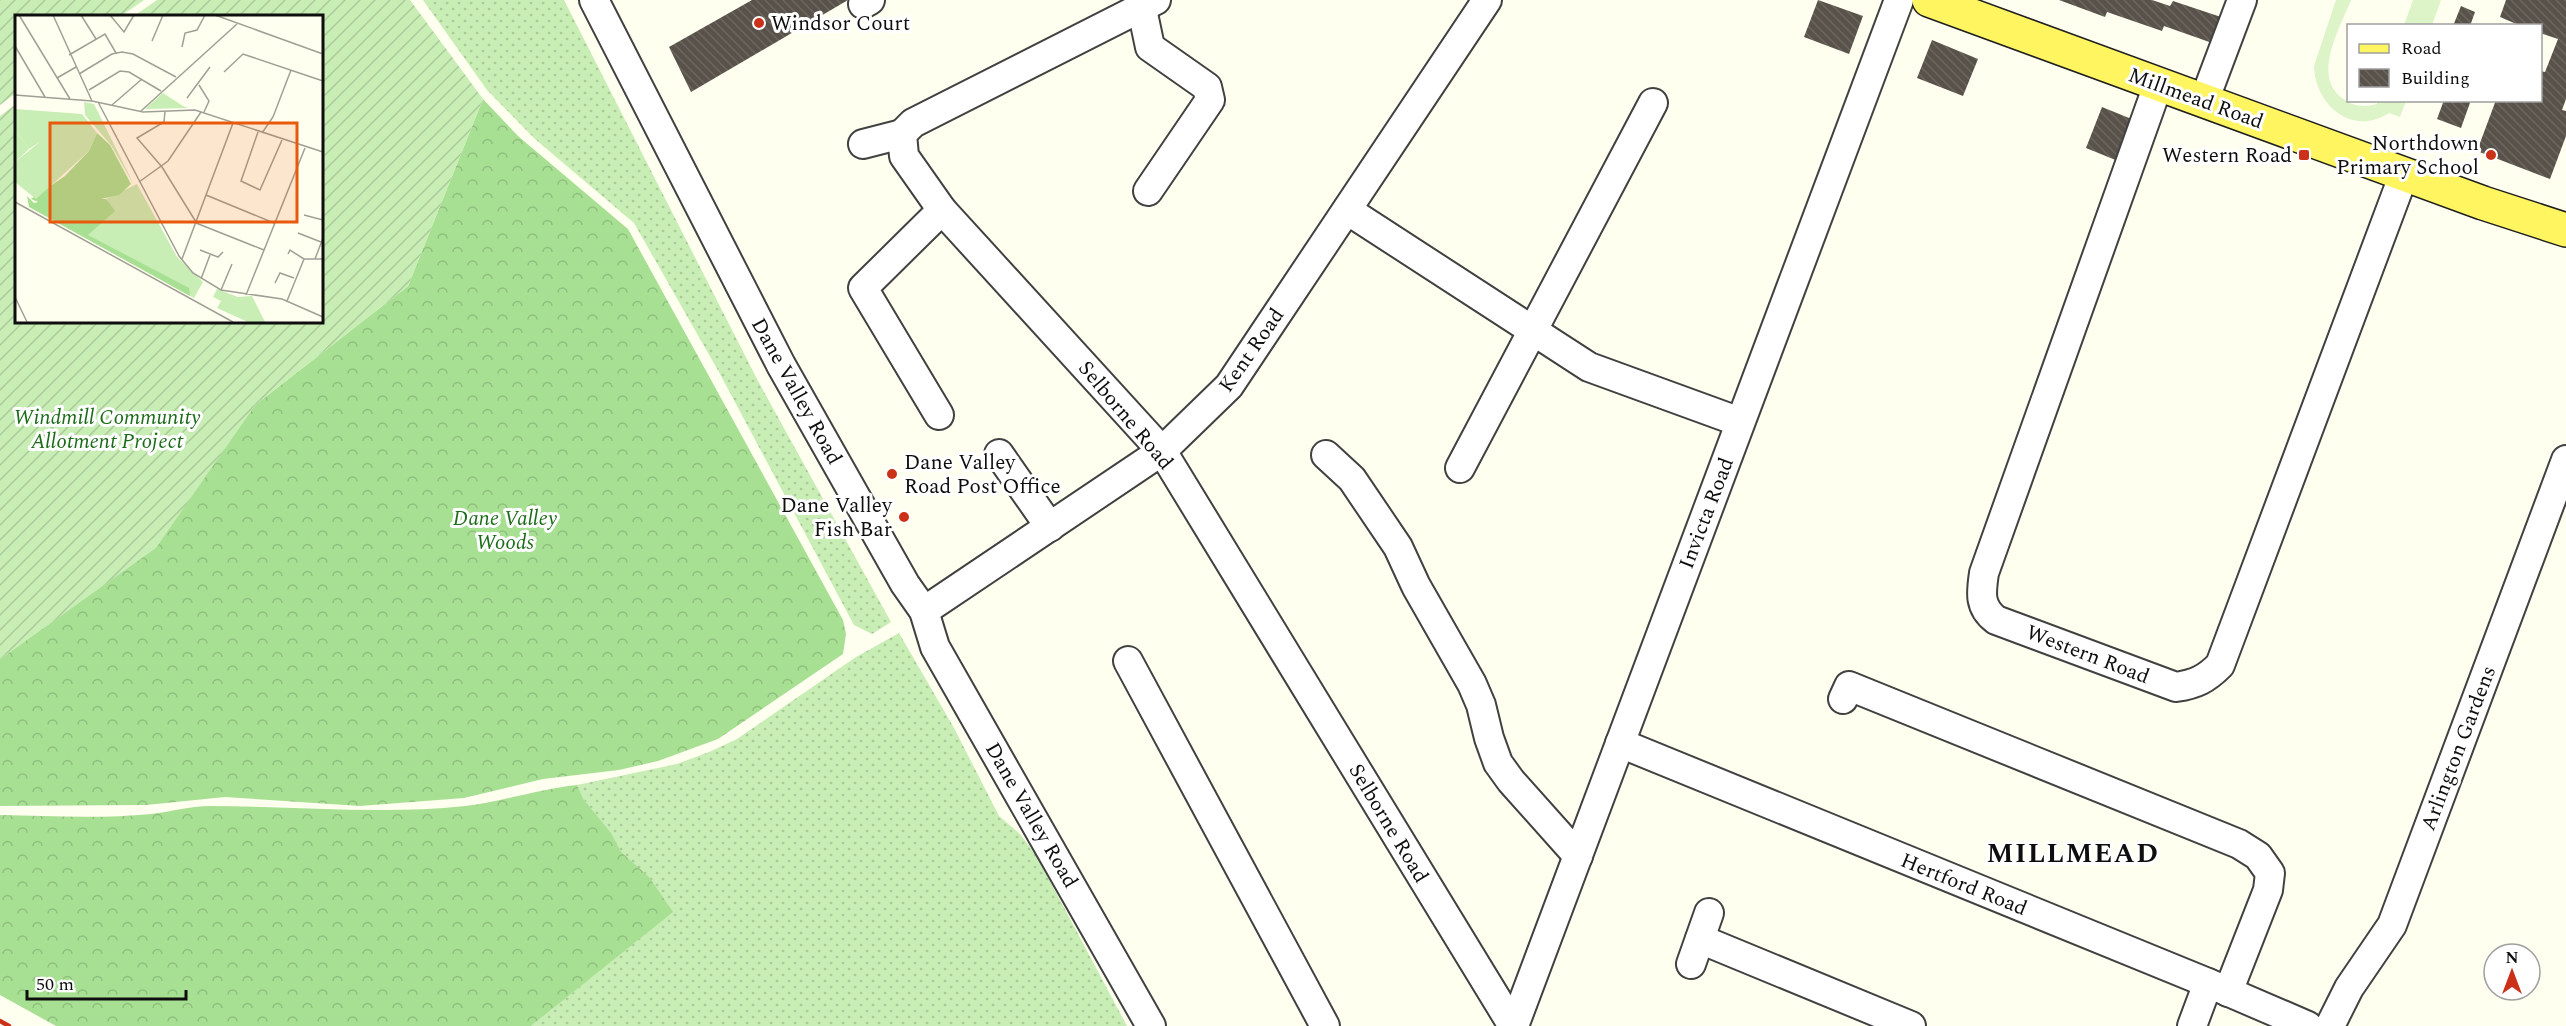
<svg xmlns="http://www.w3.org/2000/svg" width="2566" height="1026" font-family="Spectral,serif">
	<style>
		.grass { fill: url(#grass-dots) }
		.forest { fill: url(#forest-crowns) }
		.garden { fill: url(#garden-furrows) }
		.pitch { fill: #ddf4c8 }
		.building { fill: url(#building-back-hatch) }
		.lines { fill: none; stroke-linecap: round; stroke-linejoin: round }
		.minor-casing { stroke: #414141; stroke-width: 32 }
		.major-casing { stroke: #1f1f1f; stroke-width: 36 }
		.minor { stroke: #fff; stroke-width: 28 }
		.major { stroke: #fff560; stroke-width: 33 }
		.rail { stroke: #cb3119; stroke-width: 4.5 }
		.poi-dot { fill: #cb3119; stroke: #fff; stroke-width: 2 }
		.labels { text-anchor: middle; stroke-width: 6; stroke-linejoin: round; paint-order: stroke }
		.poi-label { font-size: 21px; fill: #0e0e0e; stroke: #fff; text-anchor: end }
		.street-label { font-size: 21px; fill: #0e0e0e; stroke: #fff }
		.park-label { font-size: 21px; font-style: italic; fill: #1b6c18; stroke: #fff }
		.district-label { font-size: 27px; font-weight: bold; letter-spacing: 1.5px; fill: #0e0e0e; stroke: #fff }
		.inset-road { fill: none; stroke: #9f9f96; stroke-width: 1.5 }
		.view { fill: #e8590c; fill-opacity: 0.15; stroke: #e8590c; stroke-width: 3 }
		.inset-edge { fill: none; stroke: #0e0e0e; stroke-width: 3 }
	</style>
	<defs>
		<pattern id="grass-dots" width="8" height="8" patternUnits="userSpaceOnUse" patternTransform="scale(1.5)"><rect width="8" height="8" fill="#c8edb5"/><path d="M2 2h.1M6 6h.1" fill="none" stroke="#abca9a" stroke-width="1.8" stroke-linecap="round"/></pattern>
		<pattern id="forest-crowns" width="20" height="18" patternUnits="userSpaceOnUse" patternTransform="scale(1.5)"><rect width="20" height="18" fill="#a8e093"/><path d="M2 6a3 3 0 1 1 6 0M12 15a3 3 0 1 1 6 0" fill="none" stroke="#8fbf7e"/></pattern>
		<pattern id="garden-furrows" width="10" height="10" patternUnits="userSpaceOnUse" patternTransform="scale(1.5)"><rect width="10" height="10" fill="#c8edb5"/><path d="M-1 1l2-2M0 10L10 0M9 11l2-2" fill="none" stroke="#abca9a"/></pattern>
		<pattern id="building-back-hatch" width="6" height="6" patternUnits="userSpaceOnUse" patternTransform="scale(1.5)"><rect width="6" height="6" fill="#58524a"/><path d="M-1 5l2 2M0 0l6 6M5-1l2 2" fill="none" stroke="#6b6660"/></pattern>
	</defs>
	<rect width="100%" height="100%" fill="#fffff0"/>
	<g class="grass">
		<polygon points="423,0 564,0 758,381 891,622 872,634 854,625 720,374 634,223 535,139 487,90"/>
		<polygon points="899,633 954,728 999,816 1020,834 1036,855 1127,1026 531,1026 594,975 597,817 584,800 577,785 677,764 709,752 737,739 856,657"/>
	</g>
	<g class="forest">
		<polygon points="483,99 518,136 628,229 843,620 846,634 843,654 718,739 658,761 619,770 543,779 464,798 360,806 225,797 146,805 0,806 0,659 155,548 255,405 408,286"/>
		<path d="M577,785L584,800L611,833L621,852L649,877L673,912L531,1026H56L0,995V815C50,816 101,819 151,814C170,812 190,806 210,806C295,806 380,815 465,806C502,802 538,789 577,785Z"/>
	</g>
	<g class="garden">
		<polygon points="0,0 144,0 121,16 16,16 16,93 0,105"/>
		<polygon points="157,0 410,0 483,99 408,286 255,405 156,548 0,659 0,116 16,104 16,321 321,321 321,16 134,16"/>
	</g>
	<g class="pitch">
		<path d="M2336,0H2351C2340,28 2310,78 2345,100C2354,107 2366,107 2377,104L2378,101H2406L2400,117L2389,113C2352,137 2315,105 2314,66Z"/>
		<polygon points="2413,0 2441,0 2432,25 2404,25"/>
	</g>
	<g class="building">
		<polygon points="752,0 848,0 691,92 669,47"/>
		<polygon points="1818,0 1863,16 1849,54 1804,37"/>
		<polygon points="2059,0 2152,0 2170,6 2173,1 2224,18 2215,44 2164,26 2162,31 2107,12 2105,17"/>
		<polygon points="2506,0 2566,0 2566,99 2562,110 2566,111 2566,136 2550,179 2477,151 2496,100 2540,100 2540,71 2545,72 2558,39 2540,33 2540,26 2521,26 2500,17"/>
		<polygon points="2461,6 2475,12 2470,26 2453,26"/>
		<polygon points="1932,40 1978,59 1963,96 1917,78"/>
		<polygon points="2444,100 2471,100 2461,128 2437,119"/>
		<polygon points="2102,107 2134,120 2118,161 2086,148"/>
	</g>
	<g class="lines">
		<defs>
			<g id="minor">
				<polyline points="594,0 781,365 905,584 924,611 935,647 1151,1026"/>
				<polyline points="1156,0 913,123 902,134 904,156 942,210 1162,451 1513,1026"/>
				<polyline points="863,4 870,0"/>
				<polyline points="1142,9 1150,47 1207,87 1210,100 1148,191"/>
				<path d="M2158,85L1984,573C1981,593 1979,607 1996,620L2176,687C2196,684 2206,679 2220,665L2404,174"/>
				<polyline points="2204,101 2242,0"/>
				<polyline points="863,144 902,134"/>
				<polyline points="1347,210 1589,367 1740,422"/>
				<polyline points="939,415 863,288 942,210"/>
				<polyline points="999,454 1050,527"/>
				<polyline points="1326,455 1352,479 1398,547 1416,586 1472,684 1481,705 1489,738 1498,763 1511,781 1578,856"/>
				<polyline points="1460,468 1653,103"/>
				<polyline points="924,611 1162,451 1229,386 1487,0"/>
				<polyline points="1128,661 1325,1026"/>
				<polyline points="1843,699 1849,686 2239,844 2258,856 2270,873 2268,890 2228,992"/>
				<polyline points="1620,743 2208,983 2308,1026"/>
				<polyline points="1700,939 1911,1026"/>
				<polyline points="1691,964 1709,913"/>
				<polyline points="1514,1026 1899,0"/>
				<polyline points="2192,1026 2208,983"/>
				<polyline points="2330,1026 2349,988 2392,925 2566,460"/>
			</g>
			<polyline id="major" points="1929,0 2483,203 2566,230"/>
		</defs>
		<use href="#minor" class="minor-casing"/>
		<use href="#major" class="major-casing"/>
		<use href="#minor" class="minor"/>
		<use href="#major" class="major"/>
		<polyline class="rail" points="0,1021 9,1026"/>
	</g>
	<g class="poi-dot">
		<circle cx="759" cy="23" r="6"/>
		<rect x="2298" y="149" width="12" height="12" rx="3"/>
		<circle cx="2491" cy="155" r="6"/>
		<circle cx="892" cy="474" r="6"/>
		<circle cx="904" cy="517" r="6"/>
	</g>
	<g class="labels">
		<g class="poi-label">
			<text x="771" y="30" text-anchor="start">Windsor Court</text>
			<text x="2479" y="150">Northdown<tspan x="2479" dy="24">Primary School</tspan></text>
			<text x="2292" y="162">Western Road</text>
			<text x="904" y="469" text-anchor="start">Dane Valley<tspan x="904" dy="24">Road Post Office</tspan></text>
			<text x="892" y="512">Dane Valley<tspan x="892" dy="24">Fish Bar</tspan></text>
		</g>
		<g class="street-label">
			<text transform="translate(2196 98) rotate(20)" y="7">Millmead Road</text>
			<text transform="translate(1251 350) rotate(-55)" y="7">Kent Road</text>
			<text transform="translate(797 391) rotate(61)" y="7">Dane Valley Road</text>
			<text transform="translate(1126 415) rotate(50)" y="7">Selborne Road</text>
			<text transform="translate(1706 513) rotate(-69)" y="7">Invicta Road</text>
			<text transform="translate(2088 654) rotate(21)" y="7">Western Road</text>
			<text transform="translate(2458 748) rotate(-69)" y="7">Arlington Gardens</text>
			<text transform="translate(1032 815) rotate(60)" y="7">Dane Valley Road</text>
			<text transform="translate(1389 823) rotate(59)" y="7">Selborne Road</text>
			<text transform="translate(1964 884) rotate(22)" y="7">Hertford Road</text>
		</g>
		<g class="park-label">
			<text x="107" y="424">Windmill Community<tspan x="107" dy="24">Allotment Project</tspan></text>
			<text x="505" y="525">Dane Valley<tspan x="505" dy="24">Woods</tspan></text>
		</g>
		<g class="district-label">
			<text x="2073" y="862">MILLMEAD</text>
		</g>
	</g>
	<g transform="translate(15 15)">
		<rect width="308" height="308" fill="#fffff0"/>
		<path d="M69,87L79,89L119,170L96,130L70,100ZM0,115L14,134L0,147ZM122,169L162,242L188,267L179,283L71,223L93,187L91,184Z" fill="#c8edb5"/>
		<path d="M82,118L95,130L116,169L104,180L86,184H91L100,196L73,220L174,273L175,281L14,192L12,181L19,188L23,187L16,184L50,161L74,136Z" fill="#a8e093"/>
		<path d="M148,78L168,91L173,93L130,94ZM202,274L223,282L237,281L250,307H233L202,293L206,286L198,282Z" fill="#c8edb5"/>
		<path d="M0,94L67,99L82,118L74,136L21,184L0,167V147L26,126L14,134L0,115Z" fill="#c8edb5"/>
		<path class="inset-road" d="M4,0L55,84M38,0L77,86M66,0L81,24M95,0L109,17L119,0M200,0L308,39M137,26L148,0M0,31L30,82M167,32L170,18L182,15L190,0M54,40L90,19L101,38M209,57L228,39L308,66M64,59L97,39L107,37L118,39L161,62M42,63L61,52M184,70L194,86L189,97M74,75L105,56L114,57L146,76M0,80L77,86L128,97L180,95L308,137M172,83L195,52M83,87L164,241L178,258L206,275L267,284L308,302M97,90L127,64M126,96L222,9M150,96L149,107L122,123L147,152L181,207M243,117L226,166L245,175L267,125M247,118L258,102L276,55M124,167L153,146L186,97M191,180L259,208M0,187L218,307M289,200L308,205M181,208L249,235M283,218L306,227M185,235L203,242L208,237M273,239L275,235L289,244M167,244L218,108M289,244H308M300,244L308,223M186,264L195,240M260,268L265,258L279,263M206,275L217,249M231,280L290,133M0,282L12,307M272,286L289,244"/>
		<path class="view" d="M35,108H282V207H35Z"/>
		<rect width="308" height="308" class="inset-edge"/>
	</g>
	<rect x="2347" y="24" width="195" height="78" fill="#ffffff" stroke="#9f9f9f" stroke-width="1.5"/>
	<rect x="2359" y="44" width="30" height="9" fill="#fff560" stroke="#9f9f9f" stroke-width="1.5"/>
	<text x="2401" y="54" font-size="18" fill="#0e0e0e">Road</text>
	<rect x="2359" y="69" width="30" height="18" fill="url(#building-back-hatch)" stroke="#9f9f9f" stroke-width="1.5"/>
	<text x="2401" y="84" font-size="18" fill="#0e0e0e">Building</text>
	<g transform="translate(2512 972)"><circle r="28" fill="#ffffff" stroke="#9f9f9f" stroke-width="1.5"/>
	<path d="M0-4.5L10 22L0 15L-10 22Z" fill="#cb3119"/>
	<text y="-9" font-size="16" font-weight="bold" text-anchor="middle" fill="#0e0e0e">N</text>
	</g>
	<path d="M27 990v9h159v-9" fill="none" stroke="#0e0e0e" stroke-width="3"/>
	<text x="36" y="990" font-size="18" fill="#0e0e0e" stroke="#ffffff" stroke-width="4.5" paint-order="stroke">50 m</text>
</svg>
